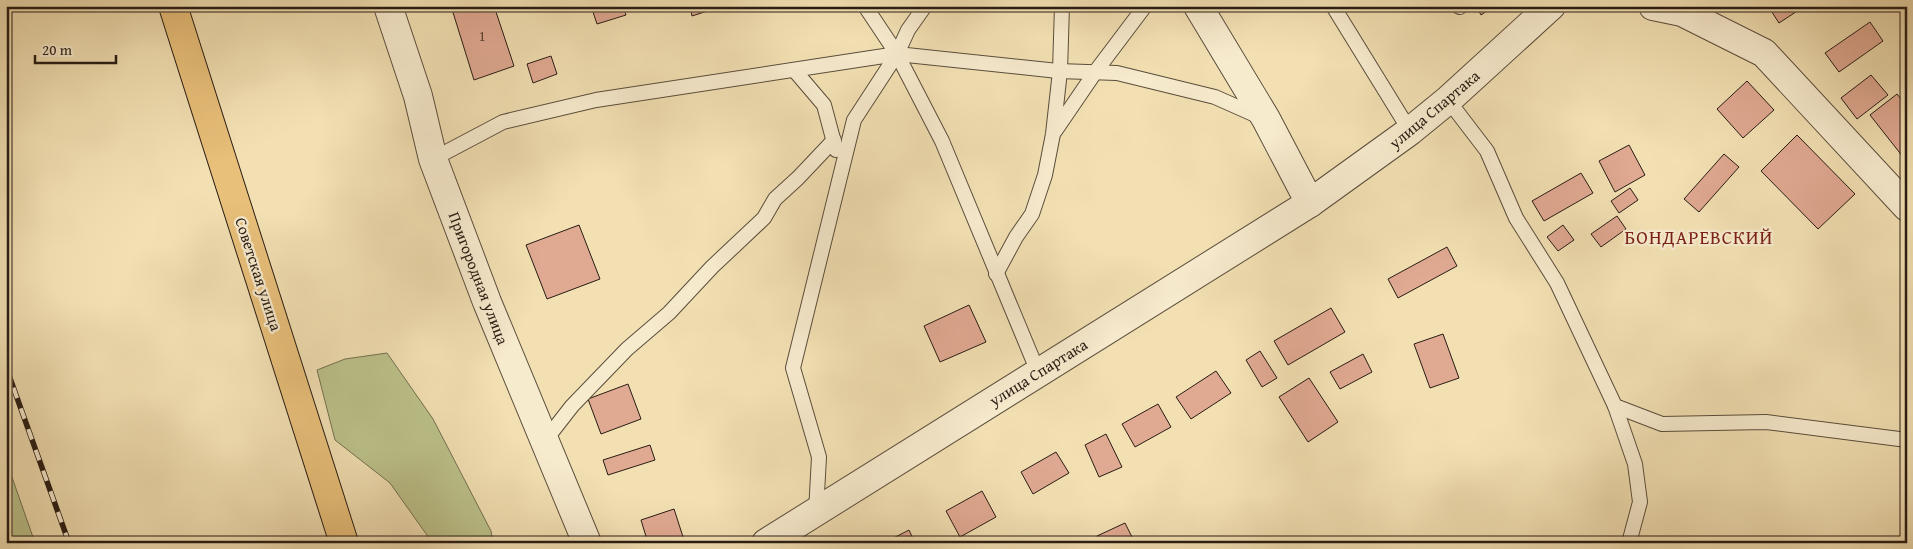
<svg xmlns="http://www.w3.org/2000/svg" width="1913" height="549" font-family="'Gentium Book Plus',serif">
	<style>
		.green { fill: #bcc28b; stroke: #726f50 }
		.lines { fill: none; stroke-linecap: round; stroke-linejoin: round }
		.stream { stroke: #6d7d70; stroke-width: 9 }
		.building { fill: #e0a992; stroke: #281c14 }
		.service-casing { stroke: #5a4d3c; stroke-width: 16 }
		.minor-casing { stroke: #5a4d3c; stroke-width: 30 }
		.trunk-casing { stroke: #281c14; stroke-width: 30 }
		.service { stroke: #f7ebce; stroke-width: 14 }
		.minor { stroke: #f7ebce; stroke-width: 28 }
		.trunk { stroke: #e9c07a; stroke-width: 28 }
		.rail-casing { stroke: #281c14; stroke-width: 5.5 }
		.rail { stroke: #f7ebce; stroke-width: 4; stroke-dasharray: 11; stroke-linecap: butt }
		.labels { text-anchor: middle; stroke-width: 4.5; stroke-linejoin: round; paint-order: stroke }
		.number-label { font-size: 14px; fill: #563f34 }
		.street-label { font-size: 16px; fill: #281c14; stroke: #f7ebce }
		.quarter-label { font-size: 19px; letter-spacing: 1px; fill: #7a1f14; stroke: #f7ebce }
	</style>
	<rect width="100%" height="100%" fill="#f2e0b3"/>
	<filter id="stains"><feTurbulence type="fractalNoise" baseFrequency=".004" numOctaves="4"/><feColorMatrix values="0 0 0 0 .2 0 0 0 0 .09 0 0 0 0 .02 0 0 0 .5 -.17"/></filter>
	<radialGradient id="worn" r=".72"><stop offset=".6" stop-color="#630" stop-opacity="0"/><stop offset="1" stop-color="#630" stop-opacity=".3"/></radialGradient>
	<g class="green">
		<polygon points="387,353 433,419 491,531 493,543 430,543 429,538 390,483 335,440 317,370 345,359"/>
		<polygon points="6,460 35,543 6,543"/>
	</g>
	<g class="lines">
		<polyline class="stream" points="1902,543 1907,540"/>
	</g>
	<g class="building">
		<polygon points="451,6 494,6 514,66 474,80"/>
		<polygon points="591,6 623,6 626,15 597,24"/>
		<polygon points="690,6 723,6 692,16"/>
		<polygon points="1476,6 1494,6 1481,15"/>
		<polygon points="1768,6 1805,6 1779,23"/>
		<polygon points="1870,22 1883,41 1839,72 1825,53"/>
		<polygon points="551,56 557,74 533,83 527,64"/>
		<polygon points="1871,75 1888,95 1857,119 1841,98"/>
		<polygon points="1747,81 1774,110 1743,138 1717,109"/>
		<polygon points="1897,94 1907,106 1907,162 1870,115"/>
		<polygon points="1797,135 1855,194 1818,229 1761,171"/>
		<polygon points="1629,145 1645,175 1615,192 1599,161"/>
		<polygon points="1724,154 1739,167 1699,212 1684,199"/>
		<polygon points="1581,173 1593,193 1544,221 1532,201"/>
		<polygon points="1630,188 1638,200 1619,213 1611,201"/>
		<polygon points="1617,216 1626,229 1601,247 1591,234"/>
		<polygon points="579,225 600,279 547,299 526,245"/>
		<polygon points="1563,225 1574,240 1558,251 1547,237"/>
		<polygon points="1447,247 1457,266 1398,298 1388,279"/>
		<polygon points="969,305 986,342 940,362 924,326"/>
		<polygon points="1331,308 1345,332 1288,365 1274,341"/>
		<polygon points="1443,334 1459,378 1430,388 1414,344"/>
		<polygon points="1260,351 1277,378 1262,387 1246,360"/>
		<polygon points="1363,354 1372,372 1340,389 1330,372"/>
		<polygon points="1216,371 1231,393 1191,419 1176,397"/>
		<polygon points="1309,378 1338,422 1308,442 1279,397"/>
		<polygon points="628,384 641,419 601,434 588,399"/>
		<polygon points="1158,404 1171,427 1135,447 1122,424"/>
		<polygon points="1106,434 1122,467 1099,477 1085,445"/>
		<polygon points="650,445 655,460 608,475 603,460"/>
		<polygon points="1056,452 1069,473 1033,494 1021,472"/>
		<polygon points="982,491 996,517 960,537 946,511"/>
		<polygon points="674,509 685,543 648,543 641,520"/>
		<polygon points="1125,523 1135,543 1101,543 1097,536"/>
		<polygon points="909,530 915,543 884,543"/>
	</g>
	<g class="lines">
		<defs>
			<g id="service">
				<polyline points="865,6 897,54 942,141 1038,372"/>
				<polyline points="1333,6 1410,131"/>
				<polyline points="1458,6 1460,7"/>
				<polyline points="795,71 824,105 836,150"/>
				<polyline points="1448,100 1487,151 1516,218 1557,283 1615,406 1662,424 1766,422 1907,440"/>
				<polyline points="1055,131 1096,71 1145,6"/>
				<polyline points="433,159 503,122 596,100 897,54 1058,71 1117,73 1215,97 1260,117"/>
				<polyline points="996,274 1016,237 1032,214 1045,175 1053,134 1060,71 1062,6"/>
				<polyline points="1615,406 1635,464 1640,502 1629,543"/>
				<polyline points="544,442 572,406 627,349 669,313 712,267 764,218 775,199 798,178 834,140"/>
				<polyline points="816,512 819,457 793,368 854,120 897,54 908,30 925,6"/>
			</g>
			<g id="minor">
				<polyline points="388,6 418,96 433,159 487,302 587,543"/>
				<polyline points="1198,6 1266,119 1310,203"/>
				<polyline points="1653,6 1682,12 1764,53 1907,207"/>
				<polyline points="766,543 1310,203 1410,131 1448,100 1551,6"/>
			</g>
			<polyline id="trunk" points="173,6 344,543"/>
		</defs>
		<use href="#service" class="service-casing"/>
		<use href="#minor" class="minor-casing"/>
		<use href="#trunk" class="trunk-casing"/>
		<use href="#service" class="service"/>
		<use href="#minor" class="minor"/>
		<use href="#trunk" class="trunk"/>
		<defs>
			<polyline id="rail" points="6,367 69,543"/>
		</defs>
		<use href="#rail" class="rail-casing"/>
		<use href="#rail" class="rail"/>
	</g>
	<g class="labels">
		<g class="number-label">
			<text x="482" y="41">1</text>
		</g>
		<g class="street-label">
			<text transform="translate(1434 109) rotate(-40)" y="6">улица Спартака</text>
			<text transform="translate(259 274) rotate(72)" y="6">Советская улица</text>
			<text transform="translate(479 278) rotate(69)" y="6">Пригородная улица</text>
			<text transform="translate(1038 372) rotate(-32)" y="6">улица Спартака</text>
		</g>
		<g class="quarter-label">
			<text x="1699" y="244">БОНДАРЕВСКИЙ</text>
		</g>
	</g>
	<rect width="1913" height="549" fill="none" stroke="#f2e0b3" stroke-width="25"/>
	<rect x="8" y="8" width="1898" height="534" fill="none" stroke="#281c14" stroke-width="2.5"/>
	<rect x="12" y="12" width="1888" height="524" fill="none" stroke="#281c14"/>
	<path d="M35 55v8h81v-8" fill="none" stroke="#281c14" stroke-width="2.5"/>
	<text x="42" y="55" font-size="15" fill="#281c14" stroke="#f7ebce" stroke-width="4" paint-order="stroke">20 m</text>
	<rect width="100%" height="100%" filter="url(#stains)"/>
	<rect width="100%" height="100%" fill="url(#worn)"/>
</svg>
